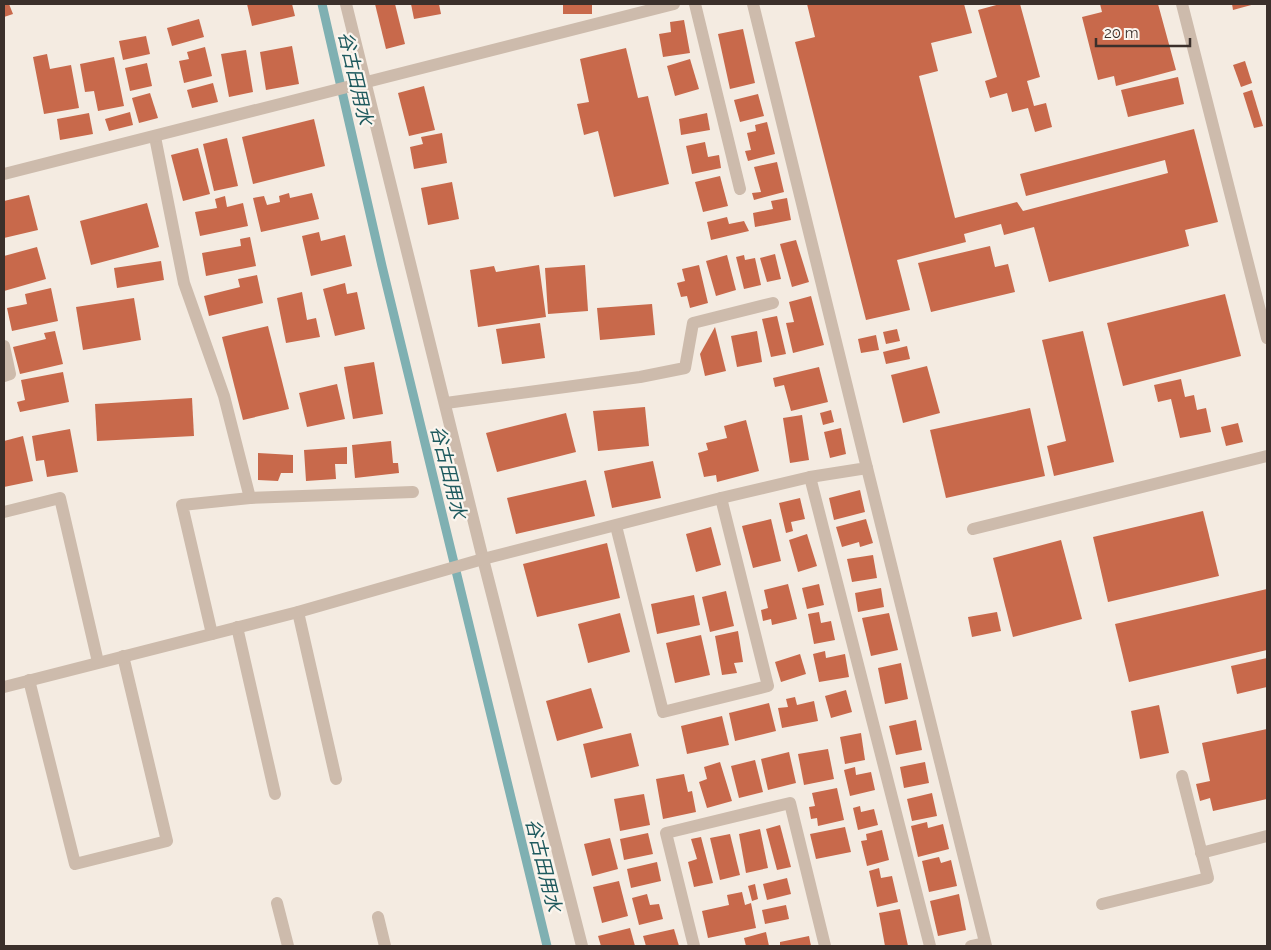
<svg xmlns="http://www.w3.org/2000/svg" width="1271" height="950" font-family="Raleway,'Noto Sans JP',sans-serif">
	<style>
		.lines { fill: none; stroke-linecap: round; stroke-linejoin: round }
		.stream { stroke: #7fb0b2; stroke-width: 9 }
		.building { fill: #c8694b }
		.minor { stroke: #cdbbac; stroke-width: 12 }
		.labels { text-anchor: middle; stroke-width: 4.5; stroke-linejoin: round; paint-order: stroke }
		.water-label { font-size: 19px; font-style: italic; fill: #1f5a5e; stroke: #fbf5ee }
	</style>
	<rect width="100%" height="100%" fill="#f4ebe1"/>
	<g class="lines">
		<polyline class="stream" points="322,4 382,266 547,946"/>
	</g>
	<g class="building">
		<polygon points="4,4 9,4 13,14 4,17"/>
		<polygon points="247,4 292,4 295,16 252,26"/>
		<polygon points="375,4 395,4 405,44 386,49"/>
		<polygon points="411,4 439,4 441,14 414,19"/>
		<rect x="563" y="4" width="29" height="10"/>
		<polygon points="807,4 964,4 972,33 931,43 938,71 919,76 955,218 1017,202 1023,211 1168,173 1165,160 1026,196 1020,174 1194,129 1218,222 1185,230 1189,246 1049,282 1034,227 1004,235 1001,224 964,234 966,242 897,260 910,310 866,320 795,42 815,37"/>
		<polygon points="1000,4 1020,4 1040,77 1027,81 1034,106 1046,103 1052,127 1035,132 1028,108 1012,112 1007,93 990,98 985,81 997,77 978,10"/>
		<polygon points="1100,4 1158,4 1176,70 1116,86 1114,76 1098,80 1082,17 1102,12"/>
		<polygon points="1232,4 1255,4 1233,10"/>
		<polygon points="199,19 204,37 172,46 167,28"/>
		<polygon points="684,20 690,53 663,57 659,34 671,32 670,22"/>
		<polygon points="743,29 755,83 730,89 718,34"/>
		<polygon points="146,36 150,54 123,60 119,41"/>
		<polygon points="292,46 299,84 266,90 260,52"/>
		<polygon points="205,47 212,76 184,83 179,61 189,59 187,52"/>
		<polygon points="626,48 638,98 648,96 669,184 614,197 598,131 584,135 577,104 589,102 580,59"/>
		<polygon points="246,50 253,92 229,97 221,54"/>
		<polygon points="47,54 50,69 71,65 79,108 44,114 33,57"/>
		<polygon points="114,57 124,106 98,111 94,91 85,92 80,64"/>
		<polygon points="690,59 699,89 675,96 667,66"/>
		<polygon points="1245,61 1252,83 1241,87 1233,65"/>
		<polygon points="147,63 152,86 130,91 125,68"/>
		<polygon points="1178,77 1184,104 1128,117 1121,90"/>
		<polygon points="213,83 218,102 192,108 187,90"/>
		<polygon points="424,86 435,130 409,136 398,93"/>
		<polygon points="1252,90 1263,126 1254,128 1243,93"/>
		<polygon points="150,93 158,118 139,123 132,98"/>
		<polygon points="758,94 764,116 740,122 734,100"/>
		<polygon points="130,112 133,125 109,131 105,119"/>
		<polygon points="89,113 93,134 60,140 57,119"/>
		<polygon points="707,113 710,130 681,135 679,119"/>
		<polygon points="314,119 325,166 253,184 242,137"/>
		<polygon points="767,122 775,154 748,161 745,151 751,150 747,133 756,131 755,125"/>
		<polygon points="442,133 447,163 414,169 410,147 423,144 421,137"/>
		<polygon points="227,138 238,186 214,191 203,144"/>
		<polygon points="705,142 708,157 719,155 721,168 692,174 686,146"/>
		<polygon points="198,148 210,194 183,201 171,155"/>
		<polygon points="777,162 784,192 754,200 752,193 761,192 754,167"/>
		<polygon points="720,176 728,206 703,212 695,182"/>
		<polygon points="452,182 459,219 428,225 421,188"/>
		<polygon points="289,193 290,198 312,193 319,219 261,232 253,198 264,196 267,205 280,202 279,196"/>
		<polygon points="29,195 38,230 4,238 4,201"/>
		<polygon points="225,196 227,207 243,203 248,226 200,236 195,212 217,208 215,199"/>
		<polygon points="787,198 791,220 755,227 753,213 773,209 771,201"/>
		<polygon points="147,203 159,247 91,265 80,221"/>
		<polygon points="727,217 729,224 744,221 749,231 711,240 707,222"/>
		<polygon points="319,232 321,241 345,235 352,266 311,276 302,236"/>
		<polygon points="250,237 256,266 206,276 202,253 241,246 240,239"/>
		<polygon points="796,240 809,282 792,287 780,244"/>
		<polygon points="990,246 995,267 1008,264 1015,292 931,312 918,263"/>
		<polygon points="37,247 46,279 4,291 4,256"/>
		<polygon points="775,254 781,279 767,282 760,258"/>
		<polygon points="727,255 736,290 716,296 706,261"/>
		<polygon points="744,255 745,260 755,258 761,285 744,289 736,257"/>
		<polygon points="161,261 164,280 117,288 114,268"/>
		<polygon points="539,265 546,317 478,327 470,270 494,266 496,272"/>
		<polygon points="585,265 588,311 548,314 545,268"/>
		<polygon points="699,265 708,303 690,308 687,296 681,297 677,283 685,281 682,269"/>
		<polygon points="257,275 263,303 209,316 204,296 240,287 238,279"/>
		<polygon points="345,283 347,294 357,292 365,329 335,336 323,289"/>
		<polygon points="51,288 58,321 12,331 7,308 27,304 25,294"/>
		<polygon points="302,292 307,320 316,318 320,337 286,343 277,298"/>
		<polygon points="1225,294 1241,356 1123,386 1107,323"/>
		<polygon points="811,296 824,345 793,353 786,323 794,322 789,302"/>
		<polygon points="134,298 141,340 83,350 76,307"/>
		<polygon points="652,304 655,335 600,340 597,308"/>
		<polygon points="777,316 786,354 771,357 762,319"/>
		<polygon points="540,323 545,358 502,364 496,329"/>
		<polygon points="268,326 289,409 243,420 222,337"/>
		<polygon points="715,327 726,371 705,376 700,354"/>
		<polygon points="897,329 900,341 886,344 883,332"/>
		<polygon points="55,331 63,364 20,374 13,347 46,339 44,333"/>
		<polygon points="757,331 762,362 737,367 731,336"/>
		<polygon points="1083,331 1114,462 1054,476 1047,446 1066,441 1042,340"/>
		<polygon points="876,335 879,350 861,353 858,339"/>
		<polygon points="907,346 910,359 886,364 883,352"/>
		<polygon points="374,362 383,414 353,419 344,367"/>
		<polygon points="927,366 940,413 903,423 891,375"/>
		<polygon points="819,367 828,402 791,411 784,385 775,387 773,378"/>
		<polygon points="63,372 69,402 20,412 17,402 25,400 21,380"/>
		<polygon points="1181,379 1185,397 1194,395 1197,410 1206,408 1211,432 1180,438 1171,399 1158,402 1154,385"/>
		<polygon points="337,384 345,419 307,427 299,393"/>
		<polygon points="192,398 194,436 97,441 95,404"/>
		<polygon points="645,407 649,446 598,451 593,411"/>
		<polygon points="1030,408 1045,476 946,498 930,430"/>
		<polygon points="831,410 834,422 823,425 820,413"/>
		<polygon points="566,413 576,452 497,472 486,433"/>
		<polygon points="802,415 809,460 790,463 783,418"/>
		<polygon points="746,420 759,471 717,482 716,475 704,477 698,453 708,450 706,443 727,438 724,426"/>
		<polygon points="1238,423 1243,442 1226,446 1221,427"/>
		<polygon points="841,428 846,454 830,458 824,432"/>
		<polygon points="70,429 78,472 47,477 44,460 36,461 32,436"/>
		<polygon points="23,436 33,481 4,487 4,441"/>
		<polygon points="391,441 393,463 398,463 399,473 355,478 352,445"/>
		<polygon points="347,447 347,464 335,464 336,479 306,481 304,450"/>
		<polygon points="258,453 293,455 293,473 281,473 278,481 258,480"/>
		<polygon points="653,461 661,498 612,508 604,471"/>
		<polygon points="586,480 595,516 516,534 507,498"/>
		<polygon points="860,490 865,512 834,520 829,498"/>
		<polygon points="800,498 805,519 791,522 793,531 786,533 779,503"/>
		<polygon points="1203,511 1219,576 1108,602 1093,537"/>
		<polygon points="771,519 781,561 753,568 742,526"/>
		<polygon points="866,519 873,543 860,547 859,542 842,547 836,527"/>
		<polygon points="711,527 721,565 696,572 686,534"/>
		<polygon points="807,534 817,566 798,572 789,540"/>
		<polygon points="1061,540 1082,619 1013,637 993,558"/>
		<polygon points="607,543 620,598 537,617 523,564"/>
		<polygon points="873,555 877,578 852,582 847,559"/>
		<polygon points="788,584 797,619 772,625 771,619 763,621 761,610 768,608 764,590"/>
		<polygon points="819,584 824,605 807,609 802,588"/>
		<polygon points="881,588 884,607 858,612 855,593"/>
		<polygon points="1267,589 1267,650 1129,682 1115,624"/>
		<polygon points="726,591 734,626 710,632 702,597"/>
		<polygon points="694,595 700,625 657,634 651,604"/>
		<polygon points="819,612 821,623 831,621 835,640 814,644 808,614"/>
		<polygon points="997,612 1001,631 972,637 968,617"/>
		<polygon points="620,613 630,652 588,663 578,624"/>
		<polygon points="889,613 898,650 871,656 862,618"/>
		<polygon points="738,631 743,662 734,663 737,673 722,675 715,636"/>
		<polygon points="701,635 710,675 675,683 666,643"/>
		<polygon points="825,651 826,658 845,654 849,677 819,682 813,654"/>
		<polygon points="800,654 806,674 781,682 775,662"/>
		<polygon points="1267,658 1267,687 1237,694 1231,666"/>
		<polygon points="901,663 908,699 885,704 878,668"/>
		<polygon points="591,688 603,728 557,741 546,701"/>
		<polygon points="846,690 852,712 831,718 825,696"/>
		<polygon points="795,697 797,705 814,701 818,721 782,728 778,708 788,707 786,699"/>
		<polygon points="769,703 776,731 735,741 729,713"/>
		<polygon points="1159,705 1169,753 1140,759 1131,711"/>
		<polygon points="722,716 729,745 687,754 681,726"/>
		<polygon points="916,720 922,750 896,755 889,726"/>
		<polygon points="1267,729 1267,799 1213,811 1210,798 1200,801 1196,784 1210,781 1202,743"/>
		<polygon points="631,733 639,766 591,778 583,744"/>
		<polygon points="861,733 865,760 845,764 840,737"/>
		<polygon points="828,749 834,779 804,785 798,754"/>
		<polygon points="789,752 796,783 768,790 761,759"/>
		<polygon points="755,760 763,792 739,798 731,766"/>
		<polygon points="720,762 732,801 707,808 699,782 707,779 704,767"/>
		<polygon points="925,762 929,783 904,788 900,767"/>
		<polygon points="855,767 856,775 871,772 875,790 850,796 844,770"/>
		<polygon points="684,774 688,792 692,791 696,812 663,819 656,779"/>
		<polygon points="837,788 844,820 818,826 817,818 811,819 809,807 815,806 812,793"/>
		<polygon points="932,793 937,816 912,821 907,799"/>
		<polygon points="644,794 650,825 620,831 614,799"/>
		<polygon points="860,806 861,812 874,809 878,825 858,830 853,808"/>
		<polygon points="927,822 928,828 943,824 949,849 918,857 911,826"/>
		<polygon points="780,825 791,867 777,870 766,829"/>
		<polygon points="845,827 851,852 816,859 810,834"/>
		<polygon points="760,829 768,868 746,873 739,834"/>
		<polygon points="882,830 889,860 867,866 861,841 867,840 866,834"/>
		<polygon points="648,833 653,854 624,860 620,839"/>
		<polygon points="730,834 740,875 720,880 710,838"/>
		<polygon points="701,837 713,883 694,887 688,862 697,859 691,839"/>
		<polygon points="610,838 618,869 592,876 584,844"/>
		<polygon points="939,857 941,863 951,860 957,886 929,892 922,861"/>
		<polygon points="657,862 661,881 631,888 627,869"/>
		<polygon points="879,868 881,878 892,876 898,902 877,907 869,871"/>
		<polygon points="787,878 791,894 767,900 763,884"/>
		<polygon points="619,881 628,916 602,923 593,887"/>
		<polygon points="755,884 758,899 752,901 748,886"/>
		<polygon points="742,892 745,905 751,903 756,928 708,938 702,911 729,905 727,895"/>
		<polygon points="647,894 650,905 659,904 663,919 639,925 632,898"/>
		<polygon points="959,894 966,930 938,936 930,901"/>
		<polygon points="786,905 789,919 765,924 762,910"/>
		<polygon points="900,909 908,946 885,946 879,913"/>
		<polygon points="630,928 635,946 601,946 598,936"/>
		<polygon points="674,929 679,946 646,946 643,936"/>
		<polygon points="766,932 769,946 746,946 744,938"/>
		<polygon points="809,936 811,946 780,946 780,942"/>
	</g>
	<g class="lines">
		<g class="minor">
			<polyline points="346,4 483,559 582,946"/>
			<polyline points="695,4 740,189"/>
			<polyline points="1182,4 1267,338"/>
			<polyline points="155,137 184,283 224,396 250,498"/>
			<polyline points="4,174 674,4"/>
			<polyline points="4,346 10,374 4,376"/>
			<polyline points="446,403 640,377 685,368 693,323 773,303"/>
			<polyline points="867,468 986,946"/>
			<polyline points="810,477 930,946"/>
			<polyline points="4,512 60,498 98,662"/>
			<polyline points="616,526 663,712 768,686 721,498"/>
			<polyline points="973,529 1267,456"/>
			<polyline points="298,612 336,779"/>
			<polyline points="237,627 275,794"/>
			<polyline points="212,634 182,505 250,498 413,492"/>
			<polyline points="29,680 75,864 167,841 123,656"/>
			<polyline points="4,687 298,612 483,559 721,498 810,477 867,468 753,4"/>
			<polyline points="1201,853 1267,836"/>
			<polyline points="277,903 288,946"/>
			<polyline points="1102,904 1208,878 1182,776"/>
			<polyline points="378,917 385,946"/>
			<polyline points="694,946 666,833 790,803 825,946"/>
			<polyline points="971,946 985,943"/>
		</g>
	</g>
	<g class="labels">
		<g class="water-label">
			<text transform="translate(356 78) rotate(77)" y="7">谷古田用水</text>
			<text transform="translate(449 472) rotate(76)" y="7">谷古田用水</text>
			<text transform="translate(544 865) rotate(76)" y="7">谷古田用水</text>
		</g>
	</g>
	<rect width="1271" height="950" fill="none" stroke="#3b302b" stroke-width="10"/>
	<path d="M1096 38v8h94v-8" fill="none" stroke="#3b302b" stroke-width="2.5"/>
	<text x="1104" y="38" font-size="15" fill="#3b302b" stroke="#fbf5ee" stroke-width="4" paint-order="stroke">20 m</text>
</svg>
